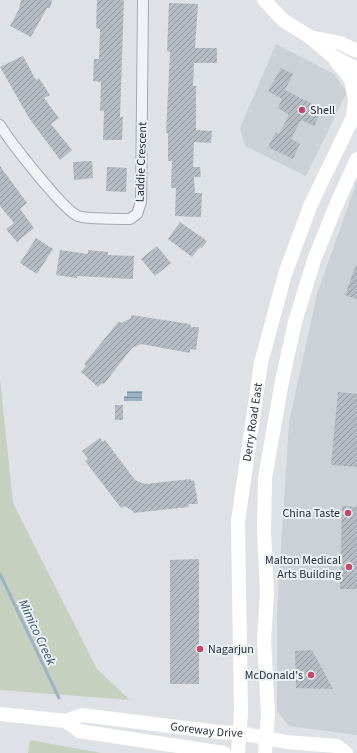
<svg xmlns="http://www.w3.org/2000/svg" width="357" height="753" font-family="'Source Sans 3',sans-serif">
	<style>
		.built { fill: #ccd1d8 }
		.green { fill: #c5d0bf }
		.water { fill: url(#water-rules) }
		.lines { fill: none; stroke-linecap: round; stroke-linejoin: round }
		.stream { stroke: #9ab3c5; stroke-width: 3 }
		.building { fill: url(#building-hatch) }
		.street-casing { stroke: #a4a9b0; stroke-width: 12 }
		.street { stroke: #f0f2f5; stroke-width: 10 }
		.secondary { stroke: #fff; stroke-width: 14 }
		.poi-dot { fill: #c64867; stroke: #edf1f4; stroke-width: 1.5 }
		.labels { text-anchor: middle; stroke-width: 4; stroke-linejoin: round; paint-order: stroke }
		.poi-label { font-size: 12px; fill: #28313c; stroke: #edf1f4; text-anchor: end }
		.street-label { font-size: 12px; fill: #28313c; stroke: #edf1f4 }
		.water-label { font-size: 13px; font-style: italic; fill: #34546e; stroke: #edf1f4 }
	</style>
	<defs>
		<pattern id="water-rules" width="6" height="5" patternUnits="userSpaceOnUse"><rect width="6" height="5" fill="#9ab3c5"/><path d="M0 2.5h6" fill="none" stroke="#7e92a1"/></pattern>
		<pattern id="building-hatch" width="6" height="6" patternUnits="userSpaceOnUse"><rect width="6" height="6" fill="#b5bcc3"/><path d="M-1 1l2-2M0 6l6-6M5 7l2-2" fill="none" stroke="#9399a0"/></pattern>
	</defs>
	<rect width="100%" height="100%" fill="#dee2e7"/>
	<g class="built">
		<polygon points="276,44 334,74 347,92 306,176 245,146 240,128"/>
		<polygon points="357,181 357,735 289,726 277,711 277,611 289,422 317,294"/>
	</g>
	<g class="green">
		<polygon points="0,379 13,503 97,669 130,700 0,690"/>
		<polygon points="30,740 101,753 28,753"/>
	</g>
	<polygon class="water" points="127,391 142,391 142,401 124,401 124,396 127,396"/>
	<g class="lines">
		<polyline class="stream" points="0,574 59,698"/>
	</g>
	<g class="building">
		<polygon points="21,0 52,0 50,8 47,8 31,37 10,26 19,9"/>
		<polygon points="97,0 124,0 120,117 123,117 122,140 103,140 104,111 100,111 101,82 93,81 94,59 99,59 100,29 96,28"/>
		<polygon points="169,3 198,4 195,48 217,48 217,63 194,63 193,86 196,86 196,130 212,131 211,143 194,142 193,167 200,167 201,177 194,177 195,193 202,193 201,217 175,216 176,188 171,188 172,161 168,161 168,133 166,133 170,52 167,51"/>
		<polygon points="23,56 36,80 39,78 50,95 44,98 59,118 51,124 72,150 60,160 29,118 0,67"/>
		<polygon points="281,68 293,74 285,90 322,109 314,126 301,120 291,139 300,144 293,159 268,147 276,132 279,134 289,115 278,108 282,99 268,91"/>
		<polygon points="92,161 93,178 74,180 73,162"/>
		<polygon points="0,166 27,203 20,209 34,228 17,242 6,229 14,223 0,206"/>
		<polygon points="107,167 127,168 126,192 106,191"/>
		<polygon points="180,222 207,241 202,248 200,247 192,257 168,239"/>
		<polygon points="36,238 53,249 37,274 20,263"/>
		<polygon points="157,246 171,263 155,276 141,259"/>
		<polygon points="60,250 88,254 88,250 108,252 108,255 134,256 133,279 77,276 77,278 56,275"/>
		<polygon points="356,265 357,265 357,299 345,295"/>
		<polygon points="131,315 190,324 191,327 199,327 196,350 190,349 190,353 141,344 132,348 104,384 102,383 98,387 81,372 86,366 84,364 119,321 121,323 131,318"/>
		<polygon points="338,392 357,394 357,467 331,465"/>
		<rect x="115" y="405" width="8" height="15"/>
		<polygon points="100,438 103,442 105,440 135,480 145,484 191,479 191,481 194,480 198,504 189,504 188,507 133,513 133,511 124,506 121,508 85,461 88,459 82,451"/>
		<polygon points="342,506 357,507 357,589 340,589"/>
		<polygon points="199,559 199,684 170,684 170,560"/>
		<polygon points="312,650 333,689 296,688 295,651"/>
	</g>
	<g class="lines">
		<defs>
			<path id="street" d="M0,125C9,140 63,210 78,216C87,219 119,219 130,219L137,214L141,202L143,0"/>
		</defs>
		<use href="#street" class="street-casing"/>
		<use href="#street" class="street"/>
		<g class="secondary">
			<polyline points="264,0 283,20 310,37 332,56 357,69"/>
			<polyline points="310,37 340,43 357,51"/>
			<polyline points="336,61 351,79 355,100 353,117"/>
			<path id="s1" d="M0,714L66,721L82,715L218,732L240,733L286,742L337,746L346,753"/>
			<polyline points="66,721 79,731 224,753"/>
			<path id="s2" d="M238,753L241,712L238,521L261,363L285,274L311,204L357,109"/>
			<polyline points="265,753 268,714 264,640 267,593 264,532 265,478 282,381 295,322 314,260 337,203 357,159"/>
		</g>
	</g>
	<g class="poi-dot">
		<circle cx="302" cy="110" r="4"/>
		<circle cx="348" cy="513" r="4"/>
		<circle cx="349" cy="567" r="4"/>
		<circle cx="200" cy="649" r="4"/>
		<circle cx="311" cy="675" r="4"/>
	</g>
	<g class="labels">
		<g class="poi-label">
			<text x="310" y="114" text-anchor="start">Shell</text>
			<text x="340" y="517">China Taste</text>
			<text x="341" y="564">Malton Medical<tspan x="341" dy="14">Arts Building</tspan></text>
			<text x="208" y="653" text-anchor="start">Nagarjun</text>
			<text x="303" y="679">McDonald's</text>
		</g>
		<g class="street-label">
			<text transform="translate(141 162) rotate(-88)" y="4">Laddie Crescent</text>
			<text dy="4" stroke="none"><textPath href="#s2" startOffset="332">Derry Road East</textPath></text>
			<text dy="4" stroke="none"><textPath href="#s1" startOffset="209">Goreway Drive</textPath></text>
		</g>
		<g class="water-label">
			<text transform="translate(38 632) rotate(65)" y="5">Mimico Creek</text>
		</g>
	</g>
</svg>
